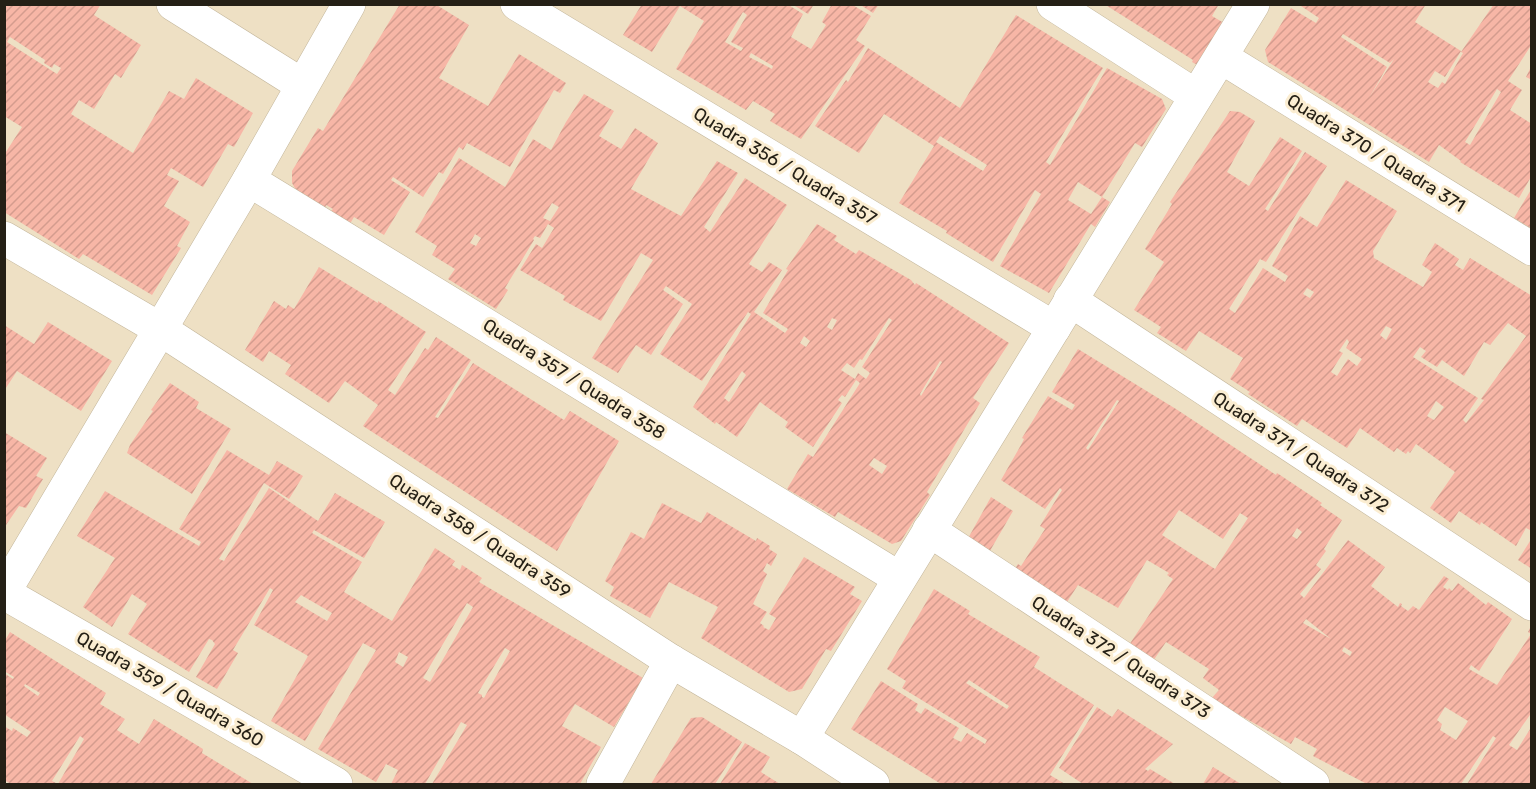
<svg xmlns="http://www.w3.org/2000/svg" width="1536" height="789" font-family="Rubik,sans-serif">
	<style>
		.building { fill: url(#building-hatch); fill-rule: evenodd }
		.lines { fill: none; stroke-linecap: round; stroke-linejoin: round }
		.minor-casing { stroke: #c3b69b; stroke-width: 34 }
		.minor { stroke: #fff; stroke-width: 33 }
		.labels { text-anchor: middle; stroke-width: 6; stroke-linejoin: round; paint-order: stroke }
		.street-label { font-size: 18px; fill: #252016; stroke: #fbedd1 }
	</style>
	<defs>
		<pattern id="building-hatch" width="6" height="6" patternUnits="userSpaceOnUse" patternTransform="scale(1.5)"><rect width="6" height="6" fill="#f7b6a6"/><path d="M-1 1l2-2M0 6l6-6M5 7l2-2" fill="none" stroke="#d49c8e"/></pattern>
	</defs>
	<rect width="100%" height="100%" fill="#eee0c4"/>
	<g class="building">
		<path d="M4,4H101L94,15L141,45L121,78L115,74L94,109L79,100L71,114L133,153L169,91L184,99L196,78L253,113L234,147L228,144L203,187L171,168L167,175L179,181L164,206L190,222L177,246L181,248L152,295L83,254L79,259L4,212V155L22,127L4,116ZM10,37L45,60L44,63L52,68L54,64L61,68L57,74L7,42Z"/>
		<polygon points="400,4 435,4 469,25 439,78 488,106 519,54 566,83 560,93 554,90 510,167 467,143 463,150 459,147 443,174 439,172 423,197 393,177 391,180 410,192 384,235 354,217 351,222 348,223 330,212 333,209 326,205 325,209 296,190 292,183 292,171 318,128 323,131"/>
		<path d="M642,4H787L803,14L791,37L811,49L826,25L822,22L832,4H851L871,16L856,40L865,46L801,139L770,121L775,114L753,101L746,110L676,69L704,21L680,6L652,52L623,35ZM743,12L747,15L731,42L743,48L741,51L725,42ZM751,53L773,66L772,69L749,57Z"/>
		<polygon points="792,4 814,4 808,14"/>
		<polygon points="859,4 879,4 873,13"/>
		<polygon points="1104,4 1219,4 1212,16 1224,23 1199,66 1192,62 1193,60"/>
		<path d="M1298,4H1426L1415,22L1461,51L1445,77L1435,71L1428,82L1438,88L1442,82L1445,84L1463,53L1461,52L1494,4H1532V44L1508,81L1522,90L1510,110L1532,124V175L1519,198L1460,162L1461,161L1439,145L1429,162L1268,62L1265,50L1291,8L1316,23L1319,18ZM1343,34L1390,63L1394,59L1369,98L1387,67L1341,37ZM1497,89L1501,92L1470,145L1465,142Z"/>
		<path d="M1016,15L1103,68L1046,162L1050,165L1107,68L1162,99L1166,109L1142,147L1135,143L1102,197L1078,182L1068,200L1091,214L1102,197L1110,202L1095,227L1091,224L1049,293L1000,266L1041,194L1035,190L993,262L946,233L947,231L899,203L934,146L884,114L859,153L815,126L846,80L848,82L868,48L960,108ZM940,136L987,165L983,171L936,142Z"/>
		<polygon points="1532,65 1532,80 1526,77"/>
		<path d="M584,94L614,111L599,136L621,149L635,128L658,143L631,189L681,216L717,161L738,173L704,227L710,232L745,178L787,205L749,264L762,272L769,262L782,270L754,312L785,333L788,329L763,313L788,270L786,269L817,224L837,236L834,240L856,254L859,250L911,280L915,285L916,283L1009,343L973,398L980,403L927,492L930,495L901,541L892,544L838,512L835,517L787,489L808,454L813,457L853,394L860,383L856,380L845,397L842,395L838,400L842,403L813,447L785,427L788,422L760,402L737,437L716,422L715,424L693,407L751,314L748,312L702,381L660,354L692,304L666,286L663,290L683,304L651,355L636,345L618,373L592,358L653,260L641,253L601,321L563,300L565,296L520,270L536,244L542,248L554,228L548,224L540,238L535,236L533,239L534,240L505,288L508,290L496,309L448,279L455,269L432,255L437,246L415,232L459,158L505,187L533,139L551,150L566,122ZM552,203L559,207L550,221L543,218ZM475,234L481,238L476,246L470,243ZM832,318L837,320L832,330L827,327ZM889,318L892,320L862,367L870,373L866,379L858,373L855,379L841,370L847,363L854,368L860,359L862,360ZM804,336L810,341L806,347L800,343ZM940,361L942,362L921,396L920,394ZM742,371L746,375L729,402L724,398ZM874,458L887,466L882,474L869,465Z"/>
		<path d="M1230,111L1240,112L1255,121L1227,172L1249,186L1280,137L1302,151L1265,209L1268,211L1305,152L1327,166L1266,262L1260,259L1229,309L1235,313L1263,268L1285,282L1288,276L1272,266L1300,216L1317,227L1346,180L1397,211L1373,251L1374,258L1423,287L1432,272L1422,265L1435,243L1459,259L1455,265L1463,270L1470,258L1532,296V531L1526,528L1516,546L1481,522L1480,525L1459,511L1451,523L1430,508L1455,472L1416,444L1410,453L1408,451L1406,454L1397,448L1394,452L1360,428L1347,448L1302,419L1297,426L1248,394L1250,392L1230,379L1243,358L1199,331L1186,351L1157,333L1161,327L1134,310L1164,262L1145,249L1172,204L1170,202ZM1307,288L1314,292L1310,298L1303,294ZM1508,323L1526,336L1481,399L1484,400L1466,423L1463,420L1478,398L1413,357L1420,347L1426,351L1421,357L1437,367L1442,360L1464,376L1484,342L1490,345ZM1386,326L1392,329L1386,340L1380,335ZM1347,339L1349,342L1346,348L1362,359L1357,366L1348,359L1337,376L1331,372L1343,353L1339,351ZM1436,401L1444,407L1434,420L1427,416Z"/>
		<polygon points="1532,188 1532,229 1514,218"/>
		<polygon points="319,267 378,303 378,301 426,332 388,390 395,395 425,348 428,350 436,337 471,360 435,417 438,418 473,363 564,420 570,411 619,441 557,551 363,426 378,405 345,381 329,403 285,374 291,365 269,351 263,362 245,350 274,301 286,309 288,305 294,309"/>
		<polygon points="48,322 112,361 81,411 17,371 4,391 4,325 34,344"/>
		<path d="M1078,349L1176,409L1276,475L1277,473L1322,503L1320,505L1342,520L1324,549L1326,551L1316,565L1321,569L1300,594L1304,598L1348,540L1385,567L1371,586L1398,607L1400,603L1402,604L1401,606L1408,611L1413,606L1419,610L1444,576L1449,579L1443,587L1448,590L1449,588L1452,591L1458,583L1486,605L1488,602L1512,619L1479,671L1471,665L1469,669L1497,685L1531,634L1528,632L1530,628L1532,630V712L1509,745L1517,750L1532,726V784H1467L1496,738L1493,736L1461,784H1367L1313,756L1317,749L1295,737L1291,744L1211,699L1219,690L1203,678L1209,669L1166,642L1153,661L1129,645L1173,579L1167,575L1169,573L1147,560L1118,608L1078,585L1065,605L1013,572L1018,564L1021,566L1045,529L1040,526L1062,490L1060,488L1045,509L1001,480L1021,445L1024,439L1022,438L1048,396L1072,410L1075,405L1052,392ZM1117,400L1119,401L1088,450L1086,448ZM1179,510L1223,539L1240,513L1248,518L1215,569L1162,535ZM1297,528L1302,532L1297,539L1292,536ZM1306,619L1331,639L1303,623ZM1344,647L1352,652L1350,656L1342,651ZM1445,707L1468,721L1456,740L1440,730L1442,724L1437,720Z"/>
		<polygon points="170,383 199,402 196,408 231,429 192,494 127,453 130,445 153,411 151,410"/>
		<polygon points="4,432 47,458 36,476 43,479 26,508 19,506 4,528"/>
		<path d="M227,450L269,475L277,461L303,476L289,499L264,483L219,559L224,561L269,488L318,521L335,493L385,522L364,558L314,530L312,533L362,562L344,592L392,621L435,548L455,561L452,565L460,570L462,565L482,578L479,582L643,678L614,727L575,704L562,726L601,747L580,784H432L467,725L461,722L425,784H391L398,770L386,764L376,782L318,749L376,650L363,643L305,741L271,721L308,656L254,625L273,590L270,588L233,650L238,653L217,689L196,677L215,644L212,640L209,639L189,672L128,634L147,604L132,594L112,627L83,607L115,558L77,536L105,491L199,546L201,542L179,529ZM301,595L332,613L327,621L295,602ZM467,603L473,607L430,682L423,678ZM505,648L510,651L484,698L482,697V695L478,693ZM399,652L408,657L403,667L395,662Z"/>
		<polygon points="991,497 1013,511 987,556 966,542"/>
		<polygon points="662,503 701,523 707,512 756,541 757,538 770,546 769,549 777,554 771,566 767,563 763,571 767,574 753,604 767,612 760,623 764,626 763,627 769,630 776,618 769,614 804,557 855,587 850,594 862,601 831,651 826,649 802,689 789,692 701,638 718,607 669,582 650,618 610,596 614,587 605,581 631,532 644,539"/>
		<polygon points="1532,538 1532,569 1518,560"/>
		<path d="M934,589L970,611L968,614L1040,657L1034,667L1094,705L1050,775L1065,784H965L960,782L959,784H941L851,729L881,681L918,704L915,710L921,714L925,708L959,728L953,738L961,742L967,733L985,744L987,740L902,688L906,681L887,669ZM969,680L1009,706L1007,709L966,683Z"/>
		<path d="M10,632L106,693L100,704L125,719L117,730L139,744L154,719L203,749L202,753L253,784H11L4,780V726L12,731L13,728L27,737L31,732L4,714V673L13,679L14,677L4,671V642ZM25,684L40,693L38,696L24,686ZM80,736L84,739L58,784L52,781Z"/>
		<polygon points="1097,707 1112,717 1118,709 1173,744 1145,769 1148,771 1150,769 1175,784 1083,784 1059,768"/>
		<polygon points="702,717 742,742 715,784 651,784 691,718"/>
		<polygon points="745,743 770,757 761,772 780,784 720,784"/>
		<polygon points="1213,767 1241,784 1203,784"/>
	</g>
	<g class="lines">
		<defs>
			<g id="minor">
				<polyline points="173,4 302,85"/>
				<polyline points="517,4 1054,328"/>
				<polyline points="1053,4 1196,96"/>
				<polyline points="1221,57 1532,249"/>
				<polyline points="249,180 899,578"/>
				<polyline points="4,238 160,329 671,661 802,738 873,784"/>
				<polyline points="1070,300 1532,604"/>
				<polyline points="929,530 1313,784"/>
				<polyline points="4,592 249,180 349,4"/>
				<polyline points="4,593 336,784"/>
				<polyline points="802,738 1253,4"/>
				<polyline points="603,784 671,661"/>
			</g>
		</defs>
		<use href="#minor" class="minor-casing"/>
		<use href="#minor" class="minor"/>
	</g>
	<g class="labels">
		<g class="street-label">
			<text transform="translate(1376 153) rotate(32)" y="6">Quadra 370 / Quadra 371</text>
			<text transform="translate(785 166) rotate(31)" y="6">Quadra 356 / Quadra 357</text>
			<text transform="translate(574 379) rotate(32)" y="6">Quadra 357 / Quadra 358</text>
			<text transform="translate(1301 452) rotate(33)" y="6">Quadra 371 / Quadra 372</text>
			<text transform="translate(480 536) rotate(33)" y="6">Quadra 358 / Quadra 359</text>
			<text transform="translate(1121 657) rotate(33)" y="6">Quadra 372 / Quadra 373</text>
			<text transform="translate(170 689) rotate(30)" y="6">Quadra 359 / Quadra 360</text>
		</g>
	</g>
	<rect width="1536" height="789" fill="none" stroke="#252016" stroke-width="12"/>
</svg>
